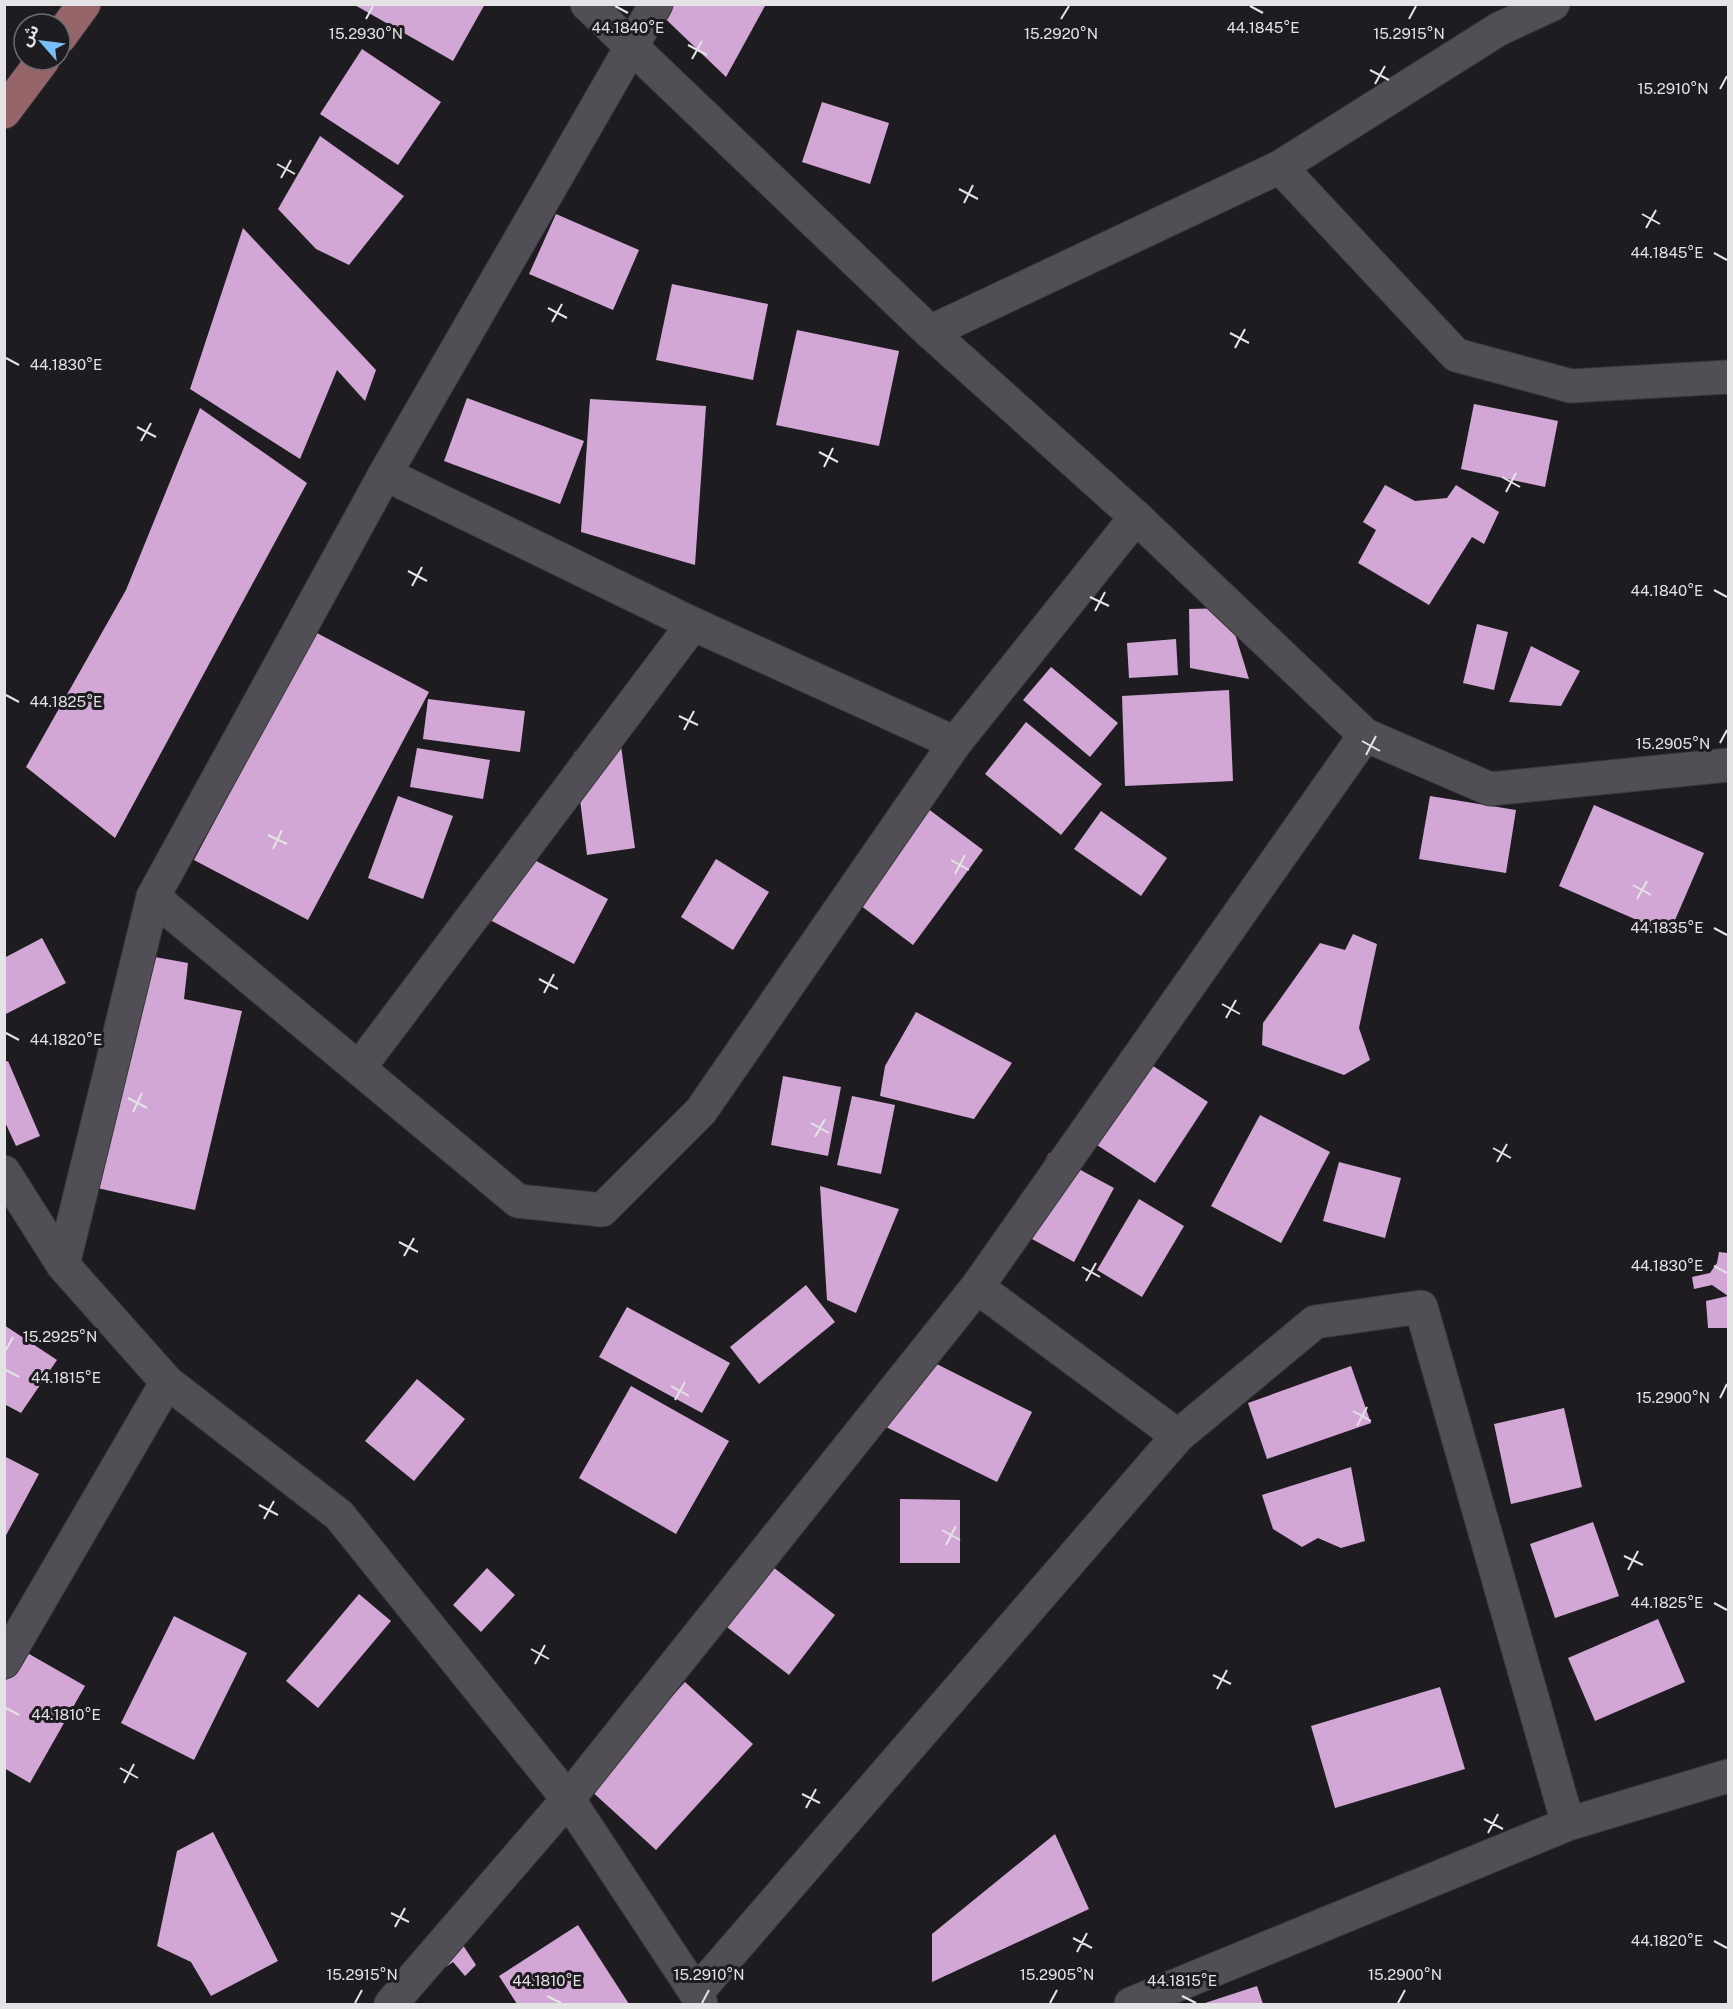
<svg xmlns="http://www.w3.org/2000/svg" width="1733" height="2009" font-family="'Public Sans','Noto Sans Arabic',sans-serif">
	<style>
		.building { fill: #d2a7d6 }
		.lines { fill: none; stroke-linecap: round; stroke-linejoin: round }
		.minor-casing { stroke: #38373b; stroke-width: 35 }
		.major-casing { stroke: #38373b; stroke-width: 35 }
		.minor { stroke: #514f55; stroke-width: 33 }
		.major { stroke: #95656a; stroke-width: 33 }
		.ticks { fill: none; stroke: #e4e3e6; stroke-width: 2 }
		.ticks-label { font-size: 15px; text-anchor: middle; fill: #e4e3e6; stroke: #1e1c21; stroke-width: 6; stroke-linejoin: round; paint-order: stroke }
	</style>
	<rect width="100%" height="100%" fill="#1e1c21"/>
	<g class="building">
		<polygon points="353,4 485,4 453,61"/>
		<polygon points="650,4 766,4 726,77"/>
		<polygon points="362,49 441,102 398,165 320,114"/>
		<polygon points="822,102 889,123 870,184 802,162"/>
		<polygon points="320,136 404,196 349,265 316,249 278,209"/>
		<polygon points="556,214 639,250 613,310 529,274"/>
		<polygon points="243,228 376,370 365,401 337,370 300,459 190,389"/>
		<polygon points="672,284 768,304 753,380 656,360"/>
		<polygon points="797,330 899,351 879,446 776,425"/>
		<polygon points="467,398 584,441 560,504 444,461"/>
		<polygon points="590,399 706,406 695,565 581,532"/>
		<polygon points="1474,404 1558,421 1545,487 1461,469"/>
		<polygon points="200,408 307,483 115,838 26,767 126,590"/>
		<polygon points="1385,485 1415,501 1447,498 1456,485 1499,512 1484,544 1472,537 1429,605 1358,563 1376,530 1363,522"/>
		<polygon points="1227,608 1249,679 1190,668 1189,609"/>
		<polygon points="1477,624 1508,632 1494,690 1463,683"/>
		<polygon points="315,632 429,692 308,920 194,860"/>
		<polygon points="1176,639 1178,675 1129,678 1127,643"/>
		<polygon points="1531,646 1580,671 1561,706 1509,702"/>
		<polygon points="1051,667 1118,723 1090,757 1023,700"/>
		<polygon points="1229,690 1233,781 1125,786 1122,696"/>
		<polygon points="428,699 525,711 520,752 423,739"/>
		<polygon points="1026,722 1102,784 1061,835 985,774"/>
		<polygon points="621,746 635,848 587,855 574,752"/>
		<polygon points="417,748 490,760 483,799 410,787"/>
		<polygon points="398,796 453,816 423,899 368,878"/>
		<polygon points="1430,796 1516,810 1506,873 1419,859"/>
		<polygon points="923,805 983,850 913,945 852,899"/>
		<polygon points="1594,805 1704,853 1669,934 1559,886"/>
		<polygon points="1101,811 1167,858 1141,896 1074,849"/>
		<polygon points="525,855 608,899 574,964 490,920"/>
		<polygon points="716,859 769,892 733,950 681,917"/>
		<polygon points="1353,934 1377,944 1359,1028 1370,1060 1344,1075 1262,1045 1263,1023 1320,943 1345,950"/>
		<polygon points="42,938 66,983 4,1015 4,958"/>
		<polygon points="127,952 188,963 184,999 242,1011 195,1210 75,1183"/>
		<polygon points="916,1012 1012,1063 974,1119 880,1096 885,1066"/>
		<polygon points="8,1061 40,1136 16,1146 4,1120 4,1062"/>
		<polygon points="1147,1062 1208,1102 1155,1183 1094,1143"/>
		<polygon points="783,1076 841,1087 828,1156 771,1145"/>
		<polygon points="852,1096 895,1105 881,1174 837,1165"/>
		<polygon points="1260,1115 1330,1152 1281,1243 1211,1206"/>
		<polygon points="1049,1153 1114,1188 1074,1262 1010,1227"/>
		<polygon points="1339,1162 1401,1178 1385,1238 1323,1221"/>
		<polygon points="820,1186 899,1209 856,1313 827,1300"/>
		<polygon points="1139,1199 1184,1226 1142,1297 1097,1270"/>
		<polygon points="1719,1252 1728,1253 1728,1328 1708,1328 1706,1301 1728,1296 1712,1285 1694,1289 1692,1277 1710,1273 1717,1263"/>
		<polygon points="806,1285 835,1322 759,1384 730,1347"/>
		<polygon points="627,1307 730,1363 702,1413 599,1357"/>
		<polygon points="4,1325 57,1360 21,1413 4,1404"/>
		<polygon points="913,1352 1032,1412 997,1482 878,1423"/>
		<polygon points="1351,1366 1371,1423 1267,1459 1248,1403"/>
		<polygon points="417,1379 465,1419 414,1481 365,1441"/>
		<polygon points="631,1386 729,1441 676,1534 579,1478"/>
		<polygon points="1564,1408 1582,1487 1511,1504 1494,1424"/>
		<polygon points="4,1456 39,1474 4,1539"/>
		<polygon points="1351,1467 1365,1541 1341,1548 1318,1538 1302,1547 1273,1529 1262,1495"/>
		<polygon points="900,1499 960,1500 960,1563 900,1563"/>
		<polygon points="1593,1522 1619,1596 1555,1618 1530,1544"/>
		<polygon points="769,1564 835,1615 789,1675 723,1624"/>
		<polygon points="487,1568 515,1595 481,1632 453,1605"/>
		<polygon points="359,1594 391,1621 318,1708 286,1681"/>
		<polygon points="174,1616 247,1653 194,1760 121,1723"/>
		<polygon points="1658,1619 1685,1682 1595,1721 1568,1658"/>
		<polygon points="24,1651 85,1686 30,1783 4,1768 4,1684"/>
		<polygon points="685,1682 753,1744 656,1850 588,1788"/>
		<polygon points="1440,1687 1465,1769 1335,1808 1311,1726"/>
		<polygon points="213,1832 278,1961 211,1996 191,1962 157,1946 177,1851"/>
		<polygon points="1055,1834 1089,1909 932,1982 932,1934"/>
		<polygon points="578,1925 629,2004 517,2004 499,1976"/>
		<polygon points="457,1936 476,1965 465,1976 453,1962 425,1981"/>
		<polygon points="1257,1986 1263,2004 1202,2004"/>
	</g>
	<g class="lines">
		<defs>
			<g id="minor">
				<polyline points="587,4 930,332 1136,517 1365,735 1490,789 1728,765"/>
				<polyline points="1280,167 1456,355 1571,386 1728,377"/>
				<polyline points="930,332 1280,167 1499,29 1553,4"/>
				<polyline points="385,474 693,624 955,743"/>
				<polyline points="153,897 518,1201 602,1210 701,1111 955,743 1136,517"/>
				<polyline points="359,1068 693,624"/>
				<polyline points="4,1172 63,1265 167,1382 339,1515 568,1799 696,1993 701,2004"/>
				<polyline points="63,1265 153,897 385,474 656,4"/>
				<polyline points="977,1287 1178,1436"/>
				<polyline points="4,1662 167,1382"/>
				<polyline points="696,1993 1178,1436 1315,1322 1421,1307 1568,1824"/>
				<polyline points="391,2004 568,1799 977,1287 1365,735"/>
				<polyline points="1131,2004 1568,1824 1728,1776"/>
			</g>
			<g id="major">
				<polyline points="60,37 84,4"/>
				<polyline points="4,112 43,60"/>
			</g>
		</defs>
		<use href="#minor" class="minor-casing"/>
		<use href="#major" class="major-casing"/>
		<use href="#minor" class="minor"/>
		<use href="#major" class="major"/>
	</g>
	<path class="ticks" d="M615,6L628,13M1250,6L1263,13M366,19L373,6M1061,19L1069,6M1409,19L1416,6M688,45L707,55M692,59L702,41M1370,70L1389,80M1375,84L1385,66M1720,89L1727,76M277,164L295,174M281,178L291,160M959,189L978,199M964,203L973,185M1642,214L1660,224M1646,228L1656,210M1714,253L1727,260M548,308L567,318M552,322L562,304M1230,333L1249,343M1235,348L1245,329M6,358L19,365M137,427L156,437M141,441L151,423M819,452L838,462M824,467L833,448M1502,477L1520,487M1506,492L1516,473M408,571L427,581M412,586L422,567M1714,590L1727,597M1090,597L1109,606M1095,611L1105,592M6,695L19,702M679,716L698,725M684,730L694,711M1362,741L1380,751M1720,743L1727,730M1366,755L1376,736M268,835L287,844M273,849L282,830M951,860L969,870M955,874L965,855M1633,885L1651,895M1637,899L1647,881M1714,928L1727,935M539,979L558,989M544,993L554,974M1222,1004L1240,1014M1226,1018L1236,1000M6,1033L19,1040M128,1098L147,1108M133,1112L142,1093M811,1123L829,1133M815,1137L825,1119M1493,1148L1511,1158M1497,1162L1507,1144M399,1242L418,1252M404,1256L414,1238M1714,1266L1727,1273M1082,1267L1100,1277M1086,1281L1096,1263M6,1350L13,1337M6,1370L19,1377M671,1386L689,1396M1720,1398L1727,1384M675,1400L685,1382M1353,1411L1371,1421M1357,1426L1367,1407M259,1505L278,1515M264,1519L274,1501M942,1530L960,1540M946,1545L956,1526M1624,1556L1643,1565M1628,1570L1638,1551M1714,1603L1727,1610M531,1649L549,1659M535,1664L545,1645M1213,1675L1231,1684M1217,1689L1227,1670M6,1708L19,1715M120,1768L138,1778M124,1783L134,1764M802,1794L820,1803M806,1808L816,1789M1484,1819L1503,1829M1488,1833L1498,1814M391,1913L409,1922M395,1927L405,1908M1073,1938L1092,1948M1714,1941L1727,1948M1077,1952L1087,1933M547,1996L561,2003M1182,1996L1196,2003M355,2003L362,1990M702,2003L709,1990M1050,2003L1057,1990M1398,2003L1405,1990"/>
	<g class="ticks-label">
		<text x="628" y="33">44.1840°E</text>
		<text x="1263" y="33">44.1845°E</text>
		<text x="366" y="39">15.2930°N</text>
		<text x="1061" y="39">15.2920°N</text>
		<text x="1409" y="39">15.2915°N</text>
		<text x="1673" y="94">15.2910°N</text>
		<text x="1667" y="258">44.1845°E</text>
		<text x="66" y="370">44.1830°E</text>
		<text x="1667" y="596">44.1840°E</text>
		<text x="66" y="707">44.1825°E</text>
		<text x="1673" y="749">15.2905°N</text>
		<text x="1667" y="933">44.1835°E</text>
		<text x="66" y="1045">44.1820°E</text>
		<text x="1667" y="1271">44.1830°E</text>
		<text x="60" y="1342">15.2925°N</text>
		<text x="66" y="1383">44.1815°E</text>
		<text x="1673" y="1403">15.2900°N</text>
		<text x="1667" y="1608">44.1825°E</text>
		<text x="66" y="1720">44.1810°E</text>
		<text x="1667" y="1946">44.1820°E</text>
		<text x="362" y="1980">15.2915°N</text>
		<text x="709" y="1980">15.2910°N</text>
		<text x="1057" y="1980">15.2905°N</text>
		<text x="1405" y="1980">15.2900°N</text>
		<text x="547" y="1986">44.1810°E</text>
		<text x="1182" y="1986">44.1815°E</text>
	</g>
	<rect width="1733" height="2009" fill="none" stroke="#e4e3e6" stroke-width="12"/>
	<g transform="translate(42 42) rotate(298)"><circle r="28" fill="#1e1c21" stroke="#6d6c70" stroke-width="1.5"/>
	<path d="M0-4.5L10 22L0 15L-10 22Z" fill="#78bff7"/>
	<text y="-9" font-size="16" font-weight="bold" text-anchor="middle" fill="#e4e3e6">ش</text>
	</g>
</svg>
